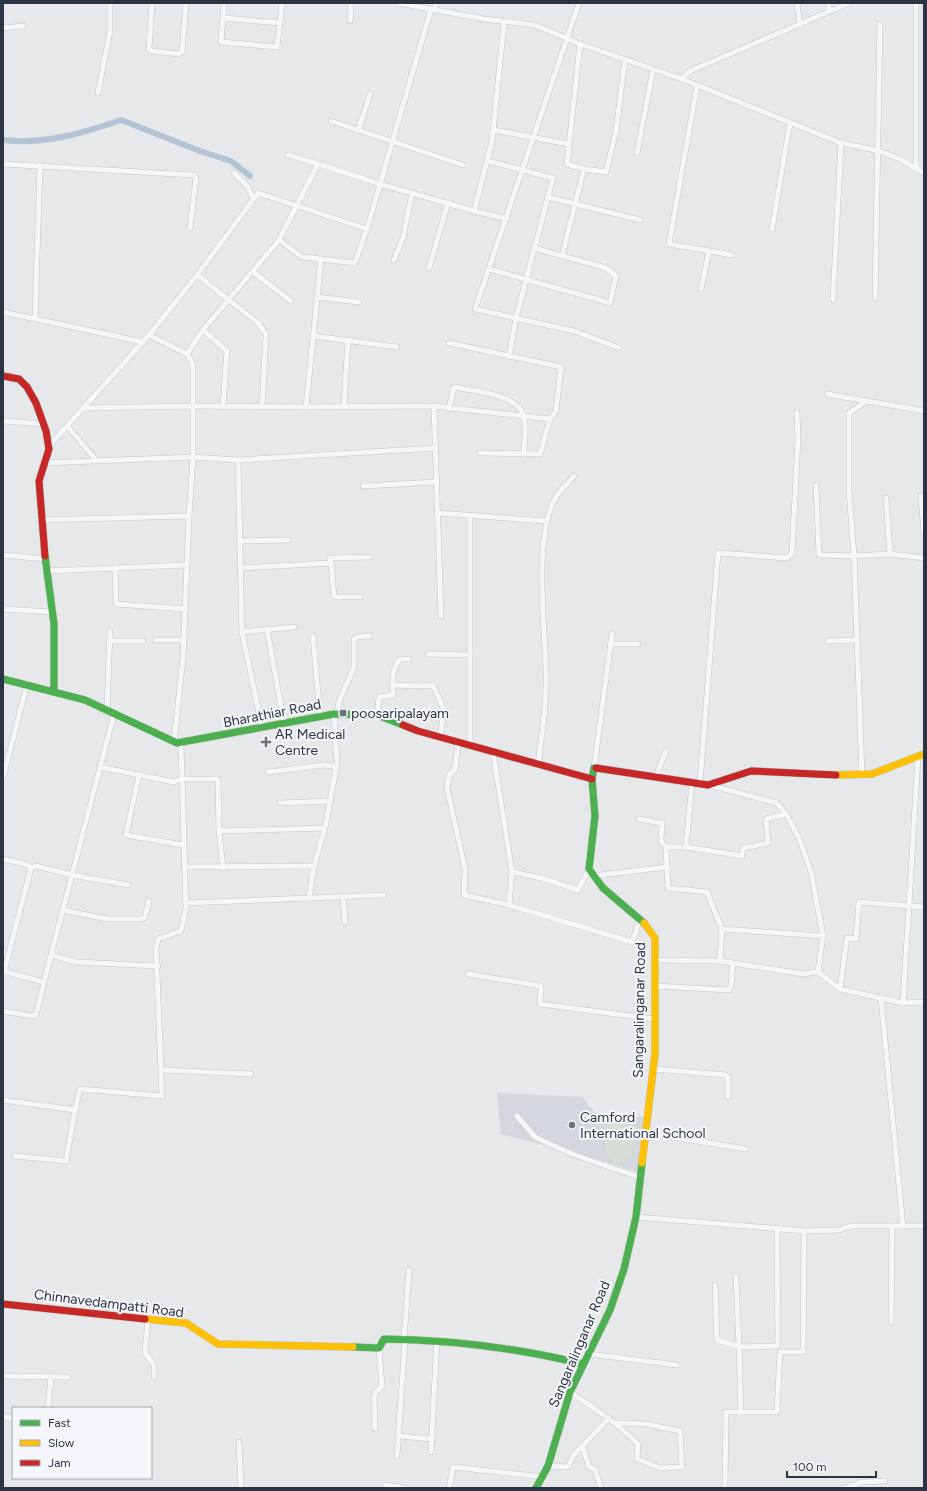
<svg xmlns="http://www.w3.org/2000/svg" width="927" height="1491" font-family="Figtree,sans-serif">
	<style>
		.built { fill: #d4d7dd }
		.green { fill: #d6ded6 }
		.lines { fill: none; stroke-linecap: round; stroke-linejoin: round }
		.canal { stroke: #b4c4d5; stroke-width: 6 }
		.street-casing { stroke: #c4c6c8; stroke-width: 6 }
		.fast-casing { stroke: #c4c6c8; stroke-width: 8 }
		.slow-casing { stroke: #c4c6c8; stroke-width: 8 }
		.jam-casing { stroke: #c4c6c8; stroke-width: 8 }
		.street { stroke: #f5f6f7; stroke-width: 5 }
		.fast { stroke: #4caf50; stroke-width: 7 }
		.slow { stroke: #ffc107; stroke-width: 7 }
		.jam { stroke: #c62828; stroke-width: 7 }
		.poi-dot { fill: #6c737f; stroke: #f4f6f9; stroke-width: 1.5 }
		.labels { text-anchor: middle; stroke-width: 4; stroke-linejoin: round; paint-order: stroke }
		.street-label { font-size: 14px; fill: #2b3445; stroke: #f4f6f9 }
		.poi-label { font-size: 14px; fill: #2b3445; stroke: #f4f6f9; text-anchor: start }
	</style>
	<rect width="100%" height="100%" fill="#e6e8ea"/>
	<polygon class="built" points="497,1093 583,1097 594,1113 644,1117 638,1172 579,1154 501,1134"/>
	<path class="green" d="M618,1117L627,1118L636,1125L631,1156L620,1164C605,1161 605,1149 606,1137C606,1133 606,1127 608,1124C610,1120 614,1119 618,1117Z"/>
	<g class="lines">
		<path class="canal" d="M3,140C43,145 84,133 121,120L200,151L231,161L250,176"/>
		<defs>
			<g id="street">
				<polyline points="152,3 149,49 152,51 178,54 182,52 186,3"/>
				<polyline points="398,3 484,19 535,25 580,44 682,79 841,143 879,151 900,159 924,173"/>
				<polyline points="579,3 475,309 574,331 619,348"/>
				<polyline points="797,3 800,25"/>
				<polyline points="829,3 829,11"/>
				<polyline points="916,3 916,169"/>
				<polyline points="435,10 435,3"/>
				<polyline points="224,18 280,23 277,47 221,42 224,3"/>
				<polyline points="350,21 351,3"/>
				<polyline points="504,22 492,142 474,211 507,219"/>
				<polyline points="280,23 282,3"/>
				<polyline points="3,28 23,26"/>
				<polyline points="682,79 690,71 849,3"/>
				<polyline points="697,86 669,244 732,255"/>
				<polyline points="98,93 110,31 110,3"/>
				<polyline points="331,121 463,165"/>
				<polyline points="494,130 568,144"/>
				<polyline points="358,131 370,94"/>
				<polyline points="637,153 653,70"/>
				<polyline points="288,155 318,164"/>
				<polyline points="488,161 553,178 516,318 509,357"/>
				<polyline points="3,164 193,175 196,178 190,228"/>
				<polyline points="584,169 606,172 616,131 625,59"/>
				<polyline points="234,173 248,187 253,199"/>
				<polyline points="547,197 640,220"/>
				<polyline points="772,229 790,123"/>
				<polyline points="279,240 302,257 321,259 306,407 434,406 550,419"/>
				<polyline points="562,256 584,169 567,164 580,44"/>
				<polyline points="321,259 355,263 367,229"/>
				<polyline points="394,260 403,238 412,193"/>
				<polyline points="429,268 448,203"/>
				<polyline points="489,269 610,303 616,276 606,268 534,248"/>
				<polyline points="253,272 291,301"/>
				<polyline points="197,275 258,323 266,334 262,407"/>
				<polyline points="701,289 709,251"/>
				<polyline points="317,297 359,302"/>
				<polyline points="875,298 880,24"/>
				<polyline points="833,300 841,143"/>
				<polyline points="3,312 143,342"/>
				<polyline points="35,318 40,165"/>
				<polyline points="203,330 227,351 223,407"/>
				<polyline points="149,335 187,354 203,330 279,240 318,164 380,184 474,211"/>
				<polyline points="313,336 397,347"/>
				<polyline points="449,343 561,367 556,411 550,419 540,454 480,453"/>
				<polyline points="187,354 193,364 193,406 306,407"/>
				<polyline points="827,394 924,411"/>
				<polyline points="344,405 348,340"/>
				<polyline points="434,406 441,616"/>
				<path d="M449,409L454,387C473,391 519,394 524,417C527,428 524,442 524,454"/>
				<polyline points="3,421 44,424"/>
				<polyline points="68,427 96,460"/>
				<polyline points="49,446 149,335 197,275 258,193 367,229 431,9"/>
				<polyline points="44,463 193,457 238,460"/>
				<polyline points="816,485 819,555 854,556 849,491 849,413 867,401"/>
				<polyline points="363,486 436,482"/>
				<polyline points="921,496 924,533"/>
				<polyline points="437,513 546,521"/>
				<polyline points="470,516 470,746"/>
				<polyline points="41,520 189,516 193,457 193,406 84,408"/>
				<polyline points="240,541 288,540"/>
				<polyline points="890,554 924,558"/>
				<polyline points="3,555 45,559"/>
				<polyline points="331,563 334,596 337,597 360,597"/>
				<polyline points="115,568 116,604 185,609"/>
				<polyline points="240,568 331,563 330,558 370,557"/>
				<polyline points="46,571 186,565"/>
				<polyline points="3,609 52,612"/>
				<polyline points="267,629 284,723"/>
				<polyline points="242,632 294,627"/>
				<polyline points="313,636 320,717"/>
				<polyline points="156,640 184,640"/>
				<polyline points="110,641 143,641"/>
				<polyline points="828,641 857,640"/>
				<polyline points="610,644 638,644"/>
				<polyline points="428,654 470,655"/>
				<polyline points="393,685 423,686 433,685 444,710 440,738"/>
				<polyline points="107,711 110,631"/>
				<polyline points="337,714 339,701 354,668 354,639 357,637 370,636"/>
				<path d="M377,715L379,697L393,695C393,683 391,668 400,659H409"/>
				<polyline points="262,727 242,632 238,460 435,448"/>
				<polyline points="174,742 183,658 189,516"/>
				<polyline points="458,743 455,769 449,776 447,788 465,869 464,895 509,905 632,942 640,920"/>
				<polyline points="493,752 512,872 509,905"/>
				<path d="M538,765C542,733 547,702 546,671C545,626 532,531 558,494C562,488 569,482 574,476"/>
				<polyline points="100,767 174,782 181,779 218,779 219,831 325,828"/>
				<polyline points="594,768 612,634"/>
				<polyline points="268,772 324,765 333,766 336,769"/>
				<polyline points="862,774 854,556 890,554 886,498"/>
				<polyline points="139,775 126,835 183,845"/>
				<polyline points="656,776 666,751"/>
				<polyline points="3,778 27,684"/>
				<polyline points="700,783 718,553 787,558 792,553 798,439 797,412"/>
				<polyline points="280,803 330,801"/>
				<polyline points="786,814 766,819 768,843 743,848 742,856 686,847 666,847 668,888 707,892 722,929 823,936"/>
				<polyline points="639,819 662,823 661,841 666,847"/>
				<polyline points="219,831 223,868"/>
				<polyline points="686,847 692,782"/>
				<polyline points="3,859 28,865 31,868 36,866 72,875 128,885"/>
				<polyline points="184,867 314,866"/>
				<polyline points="512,872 541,878 578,890 589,869"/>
				<polyline points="592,876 667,867"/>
				<polyline points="343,897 345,922"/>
				<polyline points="309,898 384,895"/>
				<polyline points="186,903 309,898 314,866 325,828 337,763 334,714"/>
				<polyline points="63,910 107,919 142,919 145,917 149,901"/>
				<polyline points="51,955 77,962 158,966"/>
				<polyline points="655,960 720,961 803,974 818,972 823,936 811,872 799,838 786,814 777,803 709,785"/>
				<polyline points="720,961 722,929"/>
				<polyline points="3,971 44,982 36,1015 31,1016 3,1011"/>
				<polyline points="4,972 31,868"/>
				<polyline points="818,972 840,989 903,1003 924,1002"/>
				<polyline points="468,974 541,986 540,1004 654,1019"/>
				<polyline points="44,982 114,714"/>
				<polyline points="655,986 729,990 731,986 733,963"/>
				<polyline points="840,989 847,938 856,939 859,902 924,907"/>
				<polyline points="881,998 903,1227"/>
				<polyline points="903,1003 918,757"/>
				<polyline points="653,1069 726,1075 728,1077 728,1097"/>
				<polyline points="161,1070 251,1074"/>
				<polyline points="3,1100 75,1110 80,1089 162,1096 156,949 158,939 181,931 186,908 181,744"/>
				<polyline points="517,1116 535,1137 545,1142 575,1155 641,1178"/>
				<polyline points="646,1133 746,1149"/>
				<polyline points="15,1156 66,1161 75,1110"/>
				<polyline points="636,1217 806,1231 839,1230 851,1226 924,1226"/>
				<polyline points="715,1285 717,1340 739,1347 736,1276"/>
				<polyline points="148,1319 145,1353 154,1365 154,1377"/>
				<polyline points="891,1322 892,1226"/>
				<polyline points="404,1340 409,1270"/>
				<polyline points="589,1354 677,1365"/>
				<polyline points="3,1376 68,1377"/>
				<path d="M570,1392C594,1408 617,1423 638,1444L637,1459L660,1468L682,1467L680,1431L646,1424L616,1423"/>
				<polyline points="48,1408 51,1377"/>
				<polyline points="741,1412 777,1412 780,1352 803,1352 804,1231"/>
				<polyline points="3,1417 13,1418"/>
				<polyline points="375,1429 374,1397 376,1392 382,1386 379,1348"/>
				<polyline points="399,1436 432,1439"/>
				<polyline points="239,1442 241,1488"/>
				<polyline points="583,1448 589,1467 595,1469 601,1488"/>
				<polyline points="431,1452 437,1340"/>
				<polyline points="397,1456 405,1340"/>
				<polyline points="548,1466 568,1467 573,1456 609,1418"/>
				<polyline points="385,1485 404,1488"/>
				<polyline points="3,1487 3,1488"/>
				<polyline points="449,1488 453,1467 543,1477"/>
				<polyline points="725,1488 726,1412 741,1412 739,1347 778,1346 777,1228"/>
				<polyline points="845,1488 862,1482 885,1481"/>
			</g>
			<g id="fast">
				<polyline points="45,556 54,624 54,691"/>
				<polyline points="3,679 85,700 177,743 334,714 377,715 403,725"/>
				<polyline points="596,768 594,768 592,779 595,816 589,869 603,888 644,923"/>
				<path d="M353,1347L379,1348L384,1339C451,1340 518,1348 583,1364"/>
				<polyline points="536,1488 548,1466 570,1392 610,1310 624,1269 636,1217 642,1163"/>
			</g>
			<g id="slow">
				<polyline points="836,775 872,774 924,754"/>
				<polyline points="642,1163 655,1054 655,938 644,923"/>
				<polyline points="145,1319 186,1323 218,1344 353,1347"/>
			</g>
			<g id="jam">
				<polyline points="3,376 19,379 27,387 36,403 46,431 49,449 39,481 45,556"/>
				<polyline points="403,725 418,731 592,779"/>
				<polyline points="596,768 708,785 751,771 836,775"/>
				<polyline points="3,1304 145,1319"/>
			</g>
		</defs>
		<use href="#street" class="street-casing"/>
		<use href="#fast" class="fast-casing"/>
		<use href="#slow" class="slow-casing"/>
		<use href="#jam" class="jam-casing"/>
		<use href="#street" class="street"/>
		<use href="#fast" class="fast"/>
		<use href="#slow" class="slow"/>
		<use href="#jam" class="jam"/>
	</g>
	<g class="poi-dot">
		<rect x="339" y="709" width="8" height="8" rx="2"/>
		<path d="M264 736h4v4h4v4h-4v4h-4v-4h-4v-4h4z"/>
		<circle cx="572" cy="1125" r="4"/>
	</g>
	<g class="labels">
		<g class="street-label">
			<text transform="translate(272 713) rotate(-11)" y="5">Bharathiar Road</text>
			<text transform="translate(639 1010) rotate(-89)" y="5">Sangaralinganar Road</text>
			<text transform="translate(109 1303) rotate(7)" y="5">Chinnavedampatti Road</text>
			<text transform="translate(579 1344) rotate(-67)" y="5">Sangaralinganar Road</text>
		</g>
		<g class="poi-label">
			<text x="351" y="718">poosaripalayam</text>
			<text x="275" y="739">AR Medical<tspan x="275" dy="16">Centre</tspan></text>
			<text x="580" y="1122">Camford<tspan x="580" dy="16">International School</tspan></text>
		</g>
	</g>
	<rect width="927" height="1491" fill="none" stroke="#2b3445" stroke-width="8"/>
	<rect x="12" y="1407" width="140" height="72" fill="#f4f6f9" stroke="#a4a8b1"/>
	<rect x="20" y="1420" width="20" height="6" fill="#4caf50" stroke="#a4a8b1"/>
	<text x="48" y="1427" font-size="12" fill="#2b3445">Fast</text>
	<rect x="20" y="1440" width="20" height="6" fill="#ffc107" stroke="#a4a8b1"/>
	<text x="48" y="1447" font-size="12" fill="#2b3445">Slow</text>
	<rect x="20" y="1460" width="20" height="6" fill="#c62828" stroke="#a4a8b1"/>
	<text x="48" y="1467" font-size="12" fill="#2b3445">Jam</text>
	<path d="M787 1471v6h89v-6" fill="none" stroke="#2b3445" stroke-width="2"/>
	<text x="793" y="1471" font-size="12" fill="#2b3445" stroke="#f4f6f9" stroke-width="3" paint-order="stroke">100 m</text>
</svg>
